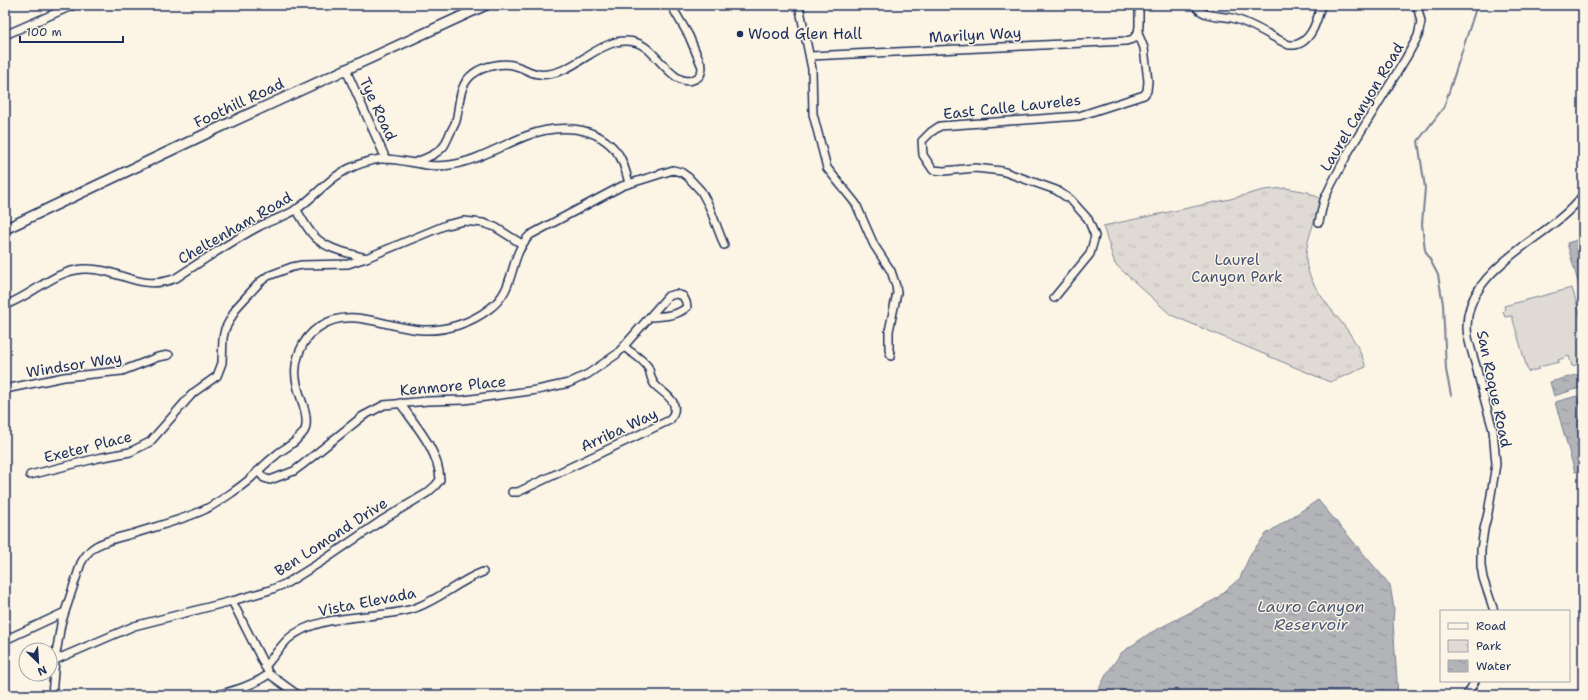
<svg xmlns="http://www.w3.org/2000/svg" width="1588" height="700" font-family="'Shantell Sans',sans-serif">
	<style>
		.grass { fill: #dfdbd4; stroke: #7d8599 }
		.park { fill: url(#park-tufts); stroke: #7d8599 }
		.water { fill: url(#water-ripples); stroke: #767f94 }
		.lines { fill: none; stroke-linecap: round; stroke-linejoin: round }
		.stream { stroke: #767f94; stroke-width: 2 }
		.minor-casing { stroke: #1b2f5e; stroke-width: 10 }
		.secondary-casing { stroke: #1b2f5e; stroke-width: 12 }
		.minor { stroke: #fcf5e5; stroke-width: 7 }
		.secondary { stroke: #fcf5e5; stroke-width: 9 }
		.poi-dot { fill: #1b2f5e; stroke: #fcf5e5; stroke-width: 1.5 }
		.labels { text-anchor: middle; stroke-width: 3; stroke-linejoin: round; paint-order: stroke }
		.poi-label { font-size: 15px; fill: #1b2f5e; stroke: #fcf5e5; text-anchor: start }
		.street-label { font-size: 15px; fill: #1b2f5e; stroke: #fcf5e5 }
		.park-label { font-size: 15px; fill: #425176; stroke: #fcf5e5 }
		.water-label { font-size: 16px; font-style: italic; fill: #485779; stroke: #fcf5e5 }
	</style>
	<defs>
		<pattern id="park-tufts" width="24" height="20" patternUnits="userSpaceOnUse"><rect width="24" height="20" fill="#dfdbd4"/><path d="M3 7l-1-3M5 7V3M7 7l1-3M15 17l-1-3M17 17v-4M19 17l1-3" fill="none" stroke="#bfbcb8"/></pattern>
		<pattern id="water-ripples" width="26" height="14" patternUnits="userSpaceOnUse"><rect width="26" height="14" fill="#b2b4b8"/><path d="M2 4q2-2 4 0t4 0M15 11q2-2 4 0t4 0" fill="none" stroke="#909399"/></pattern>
	</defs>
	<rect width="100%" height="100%" fill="#fcf5e5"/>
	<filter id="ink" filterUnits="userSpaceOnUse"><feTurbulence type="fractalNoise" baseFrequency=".025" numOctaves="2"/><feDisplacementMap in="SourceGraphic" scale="8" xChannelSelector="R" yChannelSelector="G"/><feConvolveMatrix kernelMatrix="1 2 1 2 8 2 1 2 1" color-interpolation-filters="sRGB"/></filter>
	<g filter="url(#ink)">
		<polygon class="grass" points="1572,288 1583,324 1583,363 1572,366 1569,356 1558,360 1559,362 1539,367 1539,369 1528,372 1512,316 1505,317 1503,311 1505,309 1504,306"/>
		<path class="park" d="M1286,188L1308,192L1321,199C1317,218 1307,236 1306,255C1304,283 1336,313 1350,334C1357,345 1362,355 1366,367L1330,382L1171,315L1115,264L1103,226L1230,199L1264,190Z"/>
		<g class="water">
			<polygon points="1583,238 1583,300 1567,243"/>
			<polygon points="1583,373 1583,387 1554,396 1550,382"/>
			<polygon points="1577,396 1583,417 1583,470 1575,472 1555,402"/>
			<polygon points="1318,500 1390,585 1394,609 1393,622 1398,695 1096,695 1106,675 1121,653 1150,633 1216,599 1240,578 1251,553 1266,534"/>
		</g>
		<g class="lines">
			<polyline class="stream" points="1451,395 1446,370 1443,304 1438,275 1425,250 1422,224 1425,188 1418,141 1444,107 1477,5"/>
			<defs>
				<g id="minor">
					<polyline points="799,5 812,69 813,114 827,168 856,204 874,245 891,271 896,286 897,293 889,331 889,350 891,356"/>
					<path d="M1195,5C1203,18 1219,15 1232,18C1252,23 1270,36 1289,45C1310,47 1317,22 1321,5"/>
					<polyline points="5,35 74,5"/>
					<polyline points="810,56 1126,41 1133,39 1138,33"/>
					<polyline points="346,70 386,159"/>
					<path d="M416,162C424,159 436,155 442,148C445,146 446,141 448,138C450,132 454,127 456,121C460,105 458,85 473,74C483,66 504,62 516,66C529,70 534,76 548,74C573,71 592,48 616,42C626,40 637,41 645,47C658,55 676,89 695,79C700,77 702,72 702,67L689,36L671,5"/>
					<path d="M296,209C302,218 307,229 314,236C327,250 349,253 366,258L446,225L464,221L483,223L495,227L522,244"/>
					<polyline points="1319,222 1324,200 1331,185 1349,151 1406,58 1418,36 1421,22 1417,5"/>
					<polyline points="1054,298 1090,254 1095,236 1088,219 1071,200 1056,190 1002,171 975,168 944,171 933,170 923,155 922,141 931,132 940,126 1079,116 1144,95 1147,91 1148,81 1144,48 1138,33 1139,26 1139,5"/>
					<path d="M5,305C32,296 53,271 83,269C118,267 139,293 176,278C203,260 230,242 258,227C271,220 285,217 297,209C316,196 331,175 355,166C362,163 373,160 381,159C404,158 426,169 450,165C477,161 500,146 526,136C557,124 598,124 619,155C624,163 626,173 629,183"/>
					<polyline points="5,389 64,377 122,371 158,357 169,355"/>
					<path d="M258,471L264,478L270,480L294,471L302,465L363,416L384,405L428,401L464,400L537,390L569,383L588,374L617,354L668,296L676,294L683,296L686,302L687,307C677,316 664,316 651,317"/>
					<polyline points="30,475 98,458 130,452 150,442 193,393 217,376 222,363 223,338 225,329 237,307 260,282 268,276 292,267 302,265 348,264 366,258"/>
					<path d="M512,492H518L670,420C683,402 665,395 655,385C650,379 651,373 648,367C643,359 632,353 624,347"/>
					<polyline points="232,601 269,674 298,695"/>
					<path d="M1494,611L1483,578L1481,566V550L1484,529L1488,513L1496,464L1493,430C1487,409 1481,387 1476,366C1473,356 1470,346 1468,337C1461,297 1493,269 1521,248C1542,232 1567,216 1583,195"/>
					<polyline points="5,640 63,613"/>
					<path d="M55,660L134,626L232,601L270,590L287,583L324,560L384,519L427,493L435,486L440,480C439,451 416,426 400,403"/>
					<path d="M265,667C272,658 280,647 288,639C319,612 375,620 412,609C438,601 458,581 483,572"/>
					<path d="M52,695L55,660L61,624L81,563C85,556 89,550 96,546C107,540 120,537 132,534C157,526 183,520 206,509C219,502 241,487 251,478C259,470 267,462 275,456C282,449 292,446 298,438C302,435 306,430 306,425C308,411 299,397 297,384C292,363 301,339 319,327C351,305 388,329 423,330C446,331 471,323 489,309C518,288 507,258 530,235L622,186L673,170L681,172L688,177L701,191L709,206L724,245"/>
					<path d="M218,695C236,690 254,685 269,674"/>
					<polyline points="1467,695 1475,681"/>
				</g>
				<polyline id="secondary" points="5,229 212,131 486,5"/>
			</defs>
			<use href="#minor" class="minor-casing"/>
			<use href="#secondary" class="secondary-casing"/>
			<use href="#minor" class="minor"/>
			<use href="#secondary" class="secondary"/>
		</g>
	</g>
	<circle class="poi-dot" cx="740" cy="34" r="4"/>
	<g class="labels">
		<g class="poi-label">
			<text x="748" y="39">Wood Glen Hall</text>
		</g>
		<g class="street-label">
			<text transform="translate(975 35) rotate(-3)" y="5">Marilyn Way</text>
			<text transform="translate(239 103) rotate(-25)" y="5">Foothill Road</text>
			<text transform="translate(1012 107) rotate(-6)" y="5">East Calle Laureles</text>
			<text transform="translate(1362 107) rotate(-59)" y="5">Laurel Canyon Road</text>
			<text transform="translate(378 109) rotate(65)" y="5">Tye Road</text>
			<text transform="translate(235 228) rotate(-30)" y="5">Cheltenham Road</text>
			<text transform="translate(74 365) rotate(-9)" y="5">Windsor Way</text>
			<text transform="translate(453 386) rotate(-5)" y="5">Kenmore Place</text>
			<text transform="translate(1494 389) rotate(78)" y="5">San Roque Road</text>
			<text transform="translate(619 430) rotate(-25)" y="5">Arriba Way</text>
			<text transform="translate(88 447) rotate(-14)" y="5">Exeter Place</text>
			<text transform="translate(331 537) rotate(-33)" y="5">Ben Lomond Drive</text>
			<text transform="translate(367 602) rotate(-11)" y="5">Vista Elevada</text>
		</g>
		<g class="park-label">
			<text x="1237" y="265">Laurel<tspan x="1237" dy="17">Canyon Park</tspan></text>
		</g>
		<g class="water-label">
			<text x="1311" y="612">Lauro Canyon<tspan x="1311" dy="18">Reservoir</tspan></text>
		</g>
	</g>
	<rect width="1588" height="700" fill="none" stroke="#fcf5e5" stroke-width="20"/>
	<rect x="10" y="10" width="1568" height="680" fill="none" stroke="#1b2f5e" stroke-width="1.5" filter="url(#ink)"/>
	<rect x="1440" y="610" width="130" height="72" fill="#fcf5e5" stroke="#a2a6af"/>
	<rect x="1448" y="623" width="20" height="6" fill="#fcf5e5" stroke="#a2a6af"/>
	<text x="1476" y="630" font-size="12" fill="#1b2f5e">Road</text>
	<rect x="1448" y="640" width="20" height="12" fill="url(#park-tufts)" stroke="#a2a6af"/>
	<text x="1476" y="650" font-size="12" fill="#1b2f5e">Park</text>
	<rect x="1448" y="660" width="20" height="12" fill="url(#water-ripples)" stroke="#a2a6af"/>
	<text x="1476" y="670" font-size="12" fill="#1b2f5e">Water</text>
	<g transform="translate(38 662) rotate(155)"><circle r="19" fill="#fcf5e5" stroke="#a2a6af"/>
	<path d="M0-3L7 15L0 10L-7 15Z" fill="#1b2f5e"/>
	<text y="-6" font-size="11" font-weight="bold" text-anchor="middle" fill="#1b2f5e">N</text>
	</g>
	<path d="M20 36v6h103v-6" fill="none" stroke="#1b2f5e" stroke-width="2"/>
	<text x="26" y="36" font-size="12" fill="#1b2f5e" stroke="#fcf5e5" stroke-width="3" paint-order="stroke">100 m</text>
</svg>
